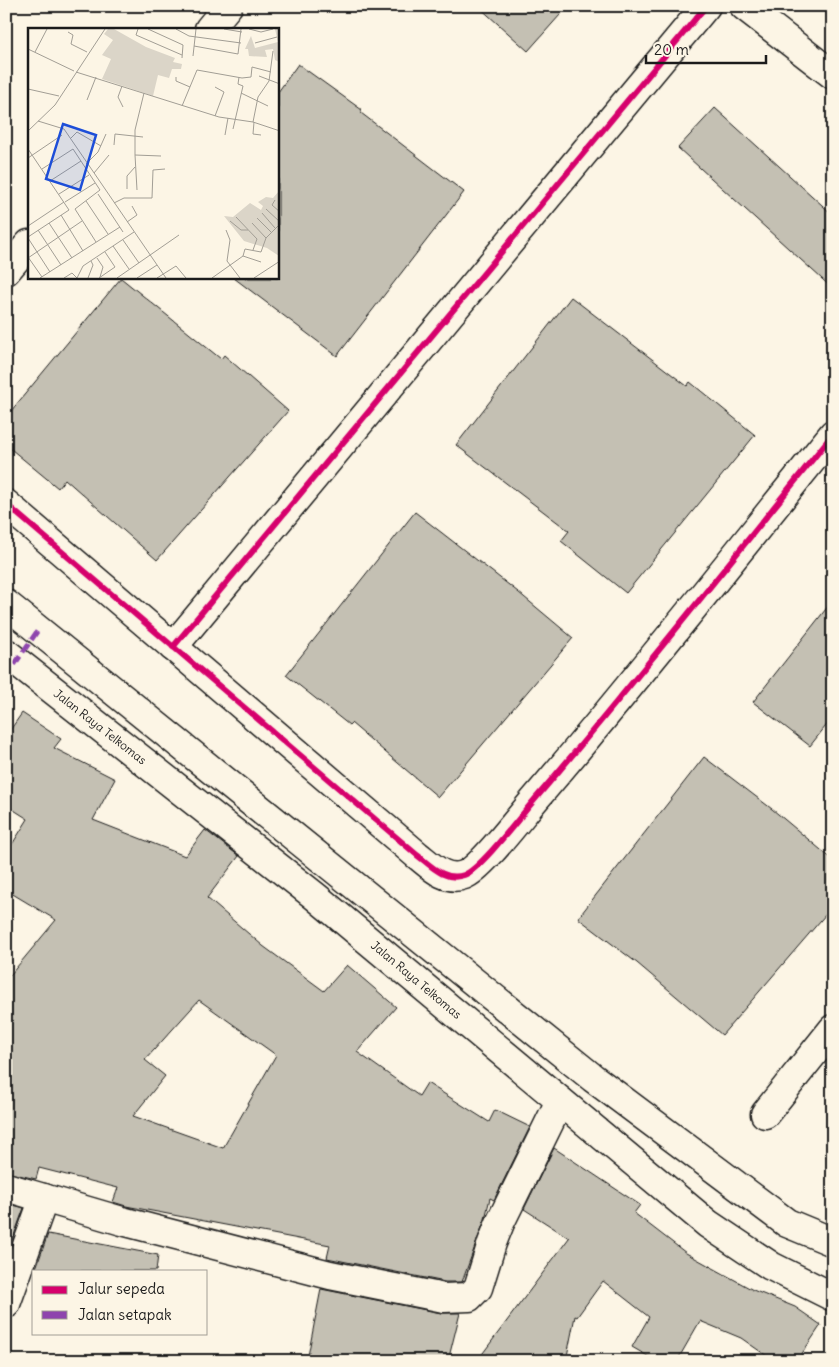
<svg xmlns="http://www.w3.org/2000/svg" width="839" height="1367" font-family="Delius,sans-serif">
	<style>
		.building { fill: #c4c0b3; stroke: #1c1c1c; fill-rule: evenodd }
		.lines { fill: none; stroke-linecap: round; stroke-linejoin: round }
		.street-casing { stroke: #1c1c1c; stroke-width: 31 }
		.street { stroke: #fcf5e5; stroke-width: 28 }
		.quiet { stroke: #8e44ad; stroke-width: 5; stroke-dasharray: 10 5; stroke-linecap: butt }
		.cycleway-casing { stroke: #fcf5e5; stroke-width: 9 }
		.cycleway { stroke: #d6006c; stroke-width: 6 }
		.labels { text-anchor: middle; stroke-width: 4.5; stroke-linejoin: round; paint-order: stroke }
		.street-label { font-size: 12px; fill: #1c1c1c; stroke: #fcf5e5 }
		.inset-road { fill: none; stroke: #a29e95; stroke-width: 1 }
		.view { fill: #1d4ed8; fill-opacity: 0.15; stroke: #1d4ed8; stroke-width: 2.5 }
		.inset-edge { fill: none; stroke: #1c1c1c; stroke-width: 2.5 }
	</style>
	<rect width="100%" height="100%" fill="#fcf5e5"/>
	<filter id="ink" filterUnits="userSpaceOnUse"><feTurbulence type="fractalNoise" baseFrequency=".02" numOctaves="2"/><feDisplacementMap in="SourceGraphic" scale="10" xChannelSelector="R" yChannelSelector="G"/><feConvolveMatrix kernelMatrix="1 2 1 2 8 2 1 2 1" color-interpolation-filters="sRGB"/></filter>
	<g filter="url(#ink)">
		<g class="building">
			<polygon points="478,6 568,6 528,51"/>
			<polygon points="298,64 362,110 361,113 464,192 337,356 234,278 278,278 278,92"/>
			<polygon points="715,108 833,215 833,289 678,148"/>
			<polygon points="121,278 221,359 224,355 288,411 157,560 65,479 58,488 6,445 6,417"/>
			<polygon points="571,297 687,386 690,382 755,435 626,593 561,541 569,531 456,445"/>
			<polygon points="415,512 518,592 573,638 438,797 351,723 349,725 286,675"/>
			<polygon points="833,600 833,717 810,746 753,702"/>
			<path d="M22,713L61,739L54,748L115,779L93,820L185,856L205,830L239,856L207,898L263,946L324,991L347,965L396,1007L357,1052L419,1096L427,1083L489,1122L495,1110L530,1127L494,1200L490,1198L485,1219L462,1282H445L327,1258L330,1245L126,1206L113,1202L118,1188L39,1168L36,1179L6,1172V980L56,920L6,890V854L28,819L6,805V736ZM199,1000L276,1055L223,1148L133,1116L165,1076L145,1060Z"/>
			<polygon points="704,757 772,809 833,860 833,906 722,1035 637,963 578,918"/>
			<polygon points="554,1148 640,1205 634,1213 686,1253 753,1290 795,1307 821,1325 797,1361 774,1361 741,1338 700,1321 677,1361 656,1361 632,1347 649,1317 603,1281 577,1317 575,1316 566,1361 477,1361 569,1238 524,1209"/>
			<polygon points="6,1203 24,1208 6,1257"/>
			<polygon points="48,1234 158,1255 156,1271 35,1271"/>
			<polygon points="321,1289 441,1313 460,1313 448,1361 307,1361"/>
		</g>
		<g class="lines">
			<defs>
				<g id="street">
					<polyline points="744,6 833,75"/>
					<polyline points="209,29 228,6"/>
					<polyline points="6,271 29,244"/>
					<path d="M6,504L417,855C430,865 445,882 464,875C481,869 522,814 536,798C638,679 735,555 833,434"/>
					<polyline points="6,604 593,1078 787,1223 833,1242"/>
					<polyline points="173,647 706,6"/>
					<polyline points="6,653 316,897 708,1224 771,1266 833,1297"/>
					<polyline points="765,1114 833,1029"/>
					<polyline points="6,1187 122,1221 330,1275 444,1298 469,1297 478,1288 492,1243 500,1223 560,1101"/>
					<polyline points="6,1304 44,1198"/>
				</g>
			</defs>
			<use href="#street" class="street-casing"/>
			<use href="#street" class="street"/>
			<polyline class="quiet" points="6,677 38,630"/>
			<defs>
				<g id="cycleway">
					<path d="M6,504L417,855C430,865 445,882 464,875C481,869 522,814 536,798C638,679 735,555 833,434"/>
					<polyline points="173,647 706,6"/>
				</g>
			</defs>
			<use href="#cycleway" class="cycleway-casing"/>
			<use href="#cycleway" class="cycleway"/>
		</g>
	</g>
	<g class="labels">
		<g class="street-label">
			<text transform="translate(100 727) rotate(38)" y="4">Jalan Raya Telkomas</text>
			<text transform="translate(416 980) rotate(40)" y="4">Jalan Raya Telkomas</text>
		</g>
	</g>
	<g transform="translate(28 28)">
		<rect width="251" height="251" fill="#fcf5e5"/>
		<path d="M80,1H86L118,19L147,30L145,34L154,36L153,41H144L141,50L130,47L125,68L74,51L83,31L74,27L85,12L76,6ZM247,1H251V34L247,32L245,21L237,22L239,29L221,28L220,21H217L223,8L227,20L250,14ZM251,163V228L239,220L216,213L196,188L205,189L222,175L233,182L235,178L230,174L238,169L245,170Z" fill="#dbd5c8"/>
		<path class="inset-road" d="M110,1L108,7L154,27M120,1L155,17L154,30M148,1L161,8L213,15M196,1L214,4M221,1L233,4L245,1M40,4L45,7L43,16L59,24M227,15L249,9M166,18L210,26L213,1M0,21L46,43M7,24L19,1M165,28L168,1M48,44L191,89L225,94L252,103M231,48L252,56M148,49V53L162,59M94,58L90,69L95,79M187,59L196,64L187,88M0,61L31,68M116,65L107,102V127L133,128M213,65L240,78M59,72L68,49M154,78L169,42L214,50L223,49L224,39L243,44M10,93L36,101L138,250M225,94L230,69L241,53L245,23M226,94L225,106L233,107M205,101L215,58L210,56L211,49M0,103L27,77L77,1M197,107L200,90M43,110L49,104L73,118M86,117L87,106L115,109M0,121L41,182L0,209M107,127L109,162M0,130L34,107M58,136L70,124L78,106M14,141L45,121L72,162L47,181L68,214M66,145L81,127M22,153L53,133M99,161V148L107,139M31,166L61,147M70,166L95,204M247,172L244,177L252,184M58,173L80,206M37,174L67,155M86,175L96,170H124L125,142L137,141M238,181L252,194M234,185L247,200M33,187L55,223M208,189L229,211L225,222M229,190L243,204M202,193L213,202H220M99,194L109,187L104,178M21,195L44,230M224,195L238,210M0,198L36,174M10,202L33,237M198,202L202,212L199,233L212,250M0,210L22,244M95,212L111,235M85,218L101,241M215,228L233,234M0,229L14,249M0,230L54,193M69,230L75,239L72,249M12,250L92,199M36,250L44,245L49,250M49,250L55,238L106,204M60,250L65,237L63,233M71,250L87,239L77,224M89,250L151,207M109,250L129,237M129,250L148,238L158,250M184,250L215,228L217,221L233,224L238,210L252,196M226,250L252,233"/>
		<path class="view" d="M35,96L68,107L52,162L18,151Z"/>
		<rect width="251" height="251" class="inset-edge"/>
	</g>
	<rect width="839" height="1367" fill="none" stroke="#fcf5e5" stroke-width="25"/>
	<rect x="12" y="12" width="814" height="1342" fill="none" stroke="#1c1c1c" stroke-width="2" filter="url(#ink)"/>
	<rect x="32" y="1270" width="175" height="65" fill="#fcf5e5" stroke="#a29e95"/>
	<rect x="42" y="1286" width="25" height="8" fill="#d6006c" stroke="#a29e95"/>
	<text x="78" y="1294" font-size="15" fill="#1c1c1c">Jalur sepeda</text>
	<rect x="42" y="1311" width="25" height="8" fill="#8e44ad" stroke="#a29e95"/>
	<text x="78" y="1320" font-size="15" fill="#1c1c1c">Jalan setapak</text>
	<path d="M646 55v8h120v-8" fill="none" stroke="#1c1c1c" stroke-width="2.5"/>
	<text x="654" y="55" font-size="15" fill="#1c1c1c" stroke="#fcf5e5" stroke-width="4" paint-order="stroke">20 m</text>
</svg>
